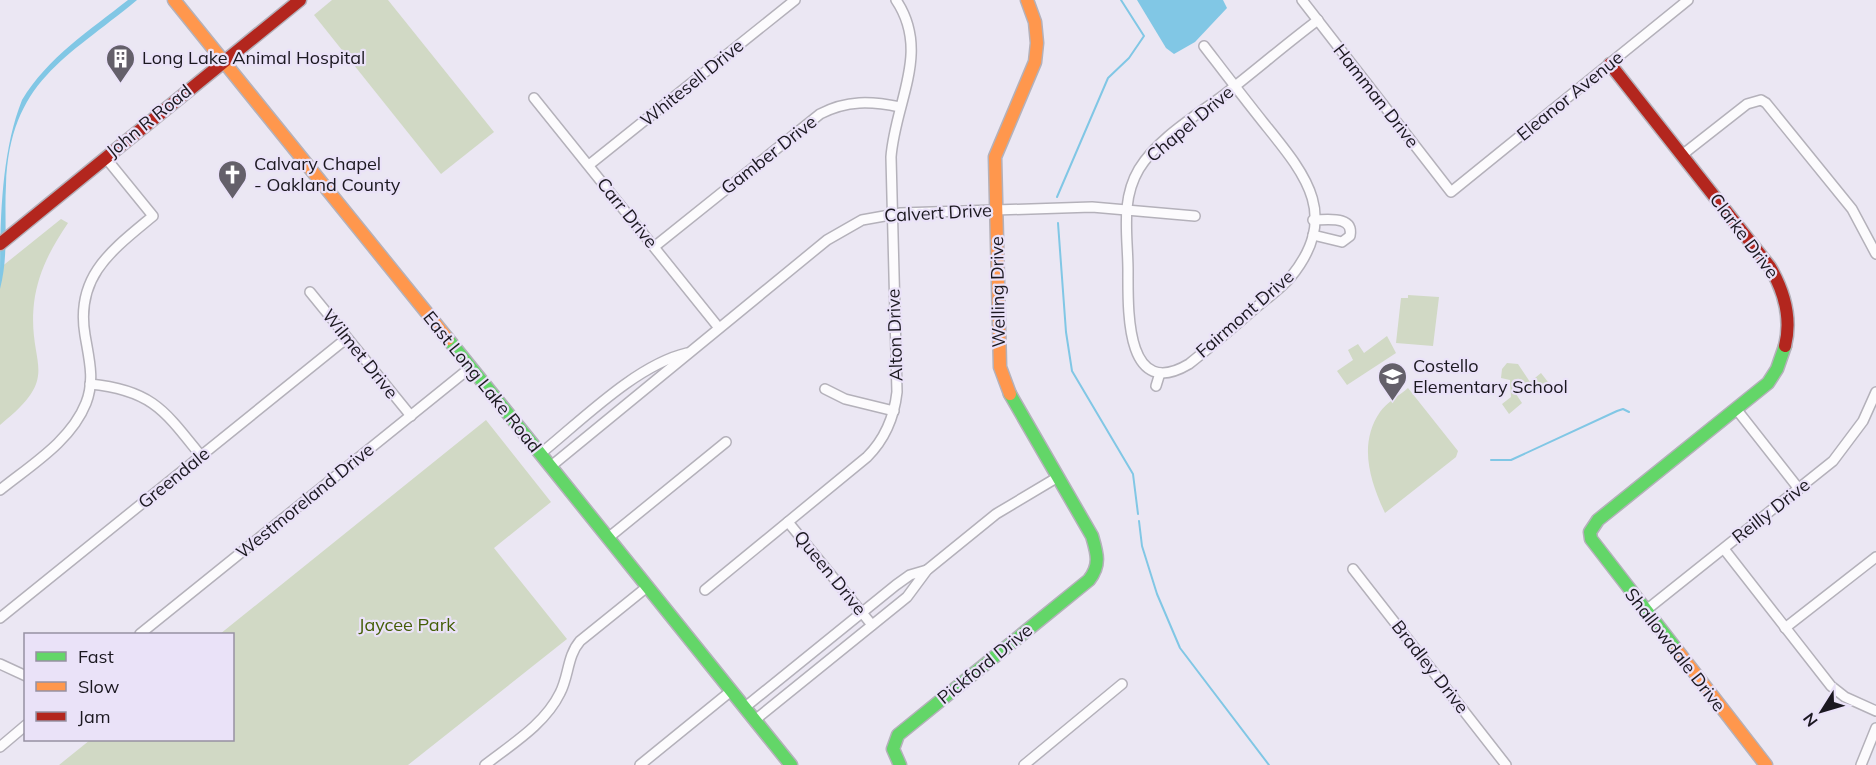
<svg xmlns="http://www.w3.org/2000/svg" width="1876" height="765" font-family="Mulish,sans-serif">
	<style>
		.green { fill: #d1d9c5 }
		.water { fill: #81c7e5 }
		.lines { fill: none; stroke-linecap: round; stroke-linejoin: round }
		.stream { stroke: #81c7e5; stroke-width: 2 }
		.street-casing { stroke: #b4b1ba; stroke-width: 12 }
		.fast-casing { stroke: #b4b1ba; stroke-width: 15 }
		.slow-casing { stroke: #b4b1ba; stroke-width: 15 }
		.jam-casing { stroke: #b4b1ba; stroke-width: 15 }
		.street { stroke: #fcfbfd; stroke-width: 9 }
		.fast { stroke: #63d668; stroke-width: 12 }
		.slow { stroke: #ff974d; stroke-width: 12 }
		.jam { stroke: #b3261e; stroke-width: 12 }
		.labels { text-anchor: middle; stroke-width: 4.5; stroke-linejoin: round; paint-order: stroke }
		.poi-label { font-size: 18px; fill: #1b1820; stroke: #eae2f8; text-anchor: start }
		.street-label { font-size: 18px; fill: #1b1820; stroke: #eae2f8 }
		.park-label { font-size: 18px; fill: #455f07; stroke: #eae2f8 }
	</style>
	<rect width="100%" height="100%" fill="#ebe7f3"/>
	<g class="green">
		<polygon points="332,0 388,0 494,132 441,174 314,15"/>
		<path d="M61,219L68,223C51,248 38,272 34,303C27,367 64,374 0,425V268Z"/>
		<polygon points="1408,295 1439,297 1433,346 1396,343 1401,298 1408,298"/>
		<polygon points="1387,336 1396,353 1347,385 1337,371 1353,360 1348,350 1358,344 1364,353"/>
		<polygon points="1507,363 1518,364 1530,382 1541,373 1548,382 1537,392 1516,394 1522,403 1509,414 1502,404 1511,397 1510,380 1501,378 1502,369"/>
		<path d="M1408,388L1458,451L1456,457L1385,513C1370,481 1358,444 1380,412C1386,403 1400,395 1408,388Z"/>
		<polygon points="486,420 551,502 494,548 567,639 408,765 59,765 90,740 232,740 232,634 220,634"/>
	</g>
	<g class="water">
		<path d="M128,0H137C66,59 10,81 6,185C4,220 9,255 0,289C0,229 0,155 22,100C47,58 90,30 128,0Z"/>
		<polygon points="1137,0 1223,0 1227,8 1195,42 1174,54 1166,48"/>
	</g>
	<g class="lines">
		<g class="stream">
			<polyline points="1057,197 1108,78 1129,58 1144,36 1121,0"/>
			<polyline points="1058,223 1066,332 1072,371 1133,474 1138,514"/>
			<polyline points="1491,460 1511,460 1617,411 1623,409 1629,412"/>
			<polyline points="1139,521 1142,546 1157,594 1180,648 1269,765"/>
		</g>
		<defs>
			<g id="street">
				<polyline points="1302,0 1451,192 1688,0"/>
				<path d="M1204,46C1224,72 1243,97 1263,122C1304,173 1342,215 1290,278C1281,288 1269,297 1259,305C1236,325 1213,345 1189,364C1125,402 1128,309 1128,271C1128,236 1120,201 1139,169C1158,138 1196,116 1225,94C1256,70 1286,44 1318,20"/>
				<polyline points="534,98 719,328"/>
				<polyline points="1682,155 1747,104 1761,100 1766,103 1852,209 1876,254"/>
				<polyline points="589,165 795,0"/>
				<path d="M1313,235L1342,242L1350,236C1354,215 1327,220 1313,220"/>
				<path d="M654,247L820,114C847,100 871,101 900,107"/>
				<polyline points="310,292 411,416"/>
				<path d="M90,384C152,390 165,411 201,456"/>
				<polyline points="1156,386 1160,373"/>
				<polyline points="825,389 845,399 894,411"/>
				<polyline points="1737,410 1799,489"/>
				<path d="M540,454C581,421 636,365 687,353"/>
				<polyline points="550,467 827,240 862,220 901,213 1092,207 1195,216"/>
				<path d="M0,490C31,465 71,441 86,403C95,380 89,359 85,335C75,276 112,250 153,216L105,157"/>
				<polyline points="788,522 872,625"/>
				<polyline points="608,538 726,442"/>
				<polyline points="1724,549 1831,686 1845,697 1876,711"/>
				<polyline points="1353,569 1506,765"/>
				<path d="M705,590L867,457C885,439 894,418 897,392L891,157C895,102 931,52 896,0"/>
				<polyline points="1645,611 1833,461 1863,421 1876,392"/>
				<polyline points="0,618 347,338"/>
				<polyline points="1785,628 1876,557"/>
				<polyline points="140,634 471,367"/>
				<polyline points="0,664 26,676"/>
				<polyline points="744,708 896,585 910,575 927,570"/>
				<polyline points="755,720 907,597 927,570 996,514 1058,477"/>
				<polyline points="0,747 26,725"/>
				<path d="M485,765C512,744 545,724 560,693C569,676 567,656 580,641L647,587"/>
				<polyline points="640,765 731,691"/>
				<polyline points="1024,765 1122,684"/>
				<polyline points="1861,765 1876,728"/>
			</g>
			<g id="fast">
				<polyline points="448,339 791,765"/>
				<polyline points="1677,650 1591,539 1590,532 1598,520 1768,383 1777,369 1785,346"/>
				<path d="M900,765L893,749L898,735L1089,580C1101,565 1097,553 1092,536L1010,394"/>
			</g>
			<g id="slow">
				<polyline points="174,0 448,339"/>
				<polyline points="1010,394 1000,367 995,157 1035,62 1037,43 1035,22 1027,0"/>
				<polyline points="1677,650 1766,765"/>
			</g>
			<g id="jam">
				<path d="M1610,64L1770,267C1784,291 1792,318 1785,346"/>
				<polyline points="0,244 300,0"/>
			</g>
		</defs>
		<use href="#street" class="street-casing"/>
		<use href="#fast" class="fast-casing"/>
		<use href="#slow" class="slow-casing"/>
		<use href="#jam" class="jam-casing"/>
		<use href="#street" class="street"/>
		<use href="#fast" class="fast"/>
		<use href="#slow" class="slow"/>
		<use href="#jam" class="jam"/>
	</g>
	<defs>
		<symbol id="building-pin" viewBox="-11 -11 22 30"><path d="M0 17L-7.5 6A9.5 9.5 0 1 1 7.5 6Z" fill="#64606a" stroke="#eae2f8"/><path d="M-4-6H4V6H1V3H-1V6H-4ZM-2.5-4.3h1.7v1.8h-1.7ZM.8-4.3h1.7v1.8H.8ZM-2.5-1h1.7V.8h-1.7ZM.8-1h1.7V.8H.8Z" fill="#fff"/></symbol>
		<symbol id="church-pin" viewBox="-11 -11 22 30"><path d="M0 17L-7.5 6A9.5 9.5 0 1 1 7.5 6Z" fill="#64606a" stroke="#eae2f8"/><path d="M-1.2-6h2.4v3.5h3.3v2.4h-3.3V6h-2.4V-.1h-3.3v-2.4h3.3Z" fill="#fff"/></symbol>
		<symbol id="school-pin" viewBox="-11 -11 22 30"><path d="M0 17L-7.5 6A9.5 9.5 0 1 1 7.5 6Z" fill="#64606a" stroke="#eae2f8"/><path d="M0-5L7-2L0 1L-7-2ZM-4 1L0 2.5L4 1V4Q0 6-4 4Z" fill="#fff"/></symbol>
	</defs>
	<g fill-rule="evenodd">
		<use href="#building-pin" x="104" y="42" width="33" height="45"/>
		<use href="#church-pin" x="216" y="158" width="33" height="45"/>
		<use href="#school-pin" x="1376" y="360" width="33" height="45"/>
	</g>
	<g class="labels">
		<g class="poi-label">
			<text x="142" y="64">Long Lake Animal Hospital</text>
			<text x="254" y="170">Calvary Chapel<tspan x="254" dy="21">- Oakland County</tspan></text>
			<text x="1413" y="372">Costello<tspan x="1413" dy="21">Elementary School</tspan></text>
		</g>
		<g class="street-label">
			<text transform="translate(692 83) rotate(-39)" y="6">Whitesell Drive</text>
			<text transform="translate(1376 96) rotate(52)" y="6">Hamman Drive</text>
			<text transform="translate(1570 96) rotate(-39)" y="6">Eleanor Avenue</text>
			<text transform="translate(149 121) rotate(-39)" y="6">John R Road</text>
			<text transform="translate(1190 124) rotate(-40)" y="6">Chapel Drive</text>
			<text transform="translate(769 155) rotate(-38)" y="6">Gamber Drive</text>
			<text transform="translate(627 213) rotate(51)" y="6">Carr Drive</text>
			<text transform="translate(938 213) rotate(-3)" y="6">Calvert Drive</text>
			<text transform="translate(1744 236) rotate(53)" y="6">Clarke Drive</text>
			<text transform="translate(998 292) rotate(-91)" y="6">Welling Drive</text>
			<text transform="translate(1245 314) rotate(-41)" y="6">Fairmont Drive</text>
			<text transform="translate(895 335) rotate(-92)" y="6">Alton Drive</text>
			<text transform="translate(360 354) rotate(51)" y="6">Wilmet Drive</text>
			<text transform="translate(482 382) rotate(51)" y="6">East Long Lake Road</text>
			<text transform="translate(174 478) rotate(-39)" y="6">Greendale</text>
			<text transform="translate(305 501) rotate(-39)" y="6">Westmoreland Drive</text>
			<text transform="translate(1771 511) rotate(-38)" y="6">Reilly Drive</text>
			<text transform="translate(830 573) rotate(51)" y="6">Queen Drive</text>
			<text transform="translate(1675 650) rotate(52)" y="6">Shallowdale Drive</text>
			<text transform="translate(985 664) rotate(-39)" y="6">Pickford Drive</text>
			<text transform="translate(1430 667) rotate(52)" y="6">Bradley Drive</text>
		</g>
		<g class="park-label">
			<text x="407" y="631">Jaycee Park</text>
		</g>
	</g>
	<rect x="24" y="633" width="210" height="108" fill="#eae2f8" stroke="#9791a2" stroke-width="1.5"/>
	<rect x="36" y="652" width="30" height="9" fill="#63d668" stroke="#9791a2" stroke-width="1.5"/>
	<text x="78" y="663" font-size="18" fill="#1b1820">Fast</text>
	<rect x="36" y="682" width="30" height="9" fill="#ff974d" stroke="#9791a2" stroke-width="1.5"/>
	<text x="78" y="693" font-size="18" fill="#1b1820">Slow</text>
	<rect x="36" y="712" width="30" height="9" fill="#b3261e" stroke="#9791a2" stroke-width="1.5"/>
	<text x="78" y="723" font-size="18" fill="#1b1820">Jam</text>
	<g transform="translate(1822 711) rotate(233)" stroke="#eae2f8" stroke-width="4.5" paint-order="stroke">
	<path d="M0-4.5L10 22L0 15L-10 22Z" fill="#1b1820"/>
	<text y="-9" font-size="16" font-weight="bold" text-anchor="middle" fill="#1b1820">N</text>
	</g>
</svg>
